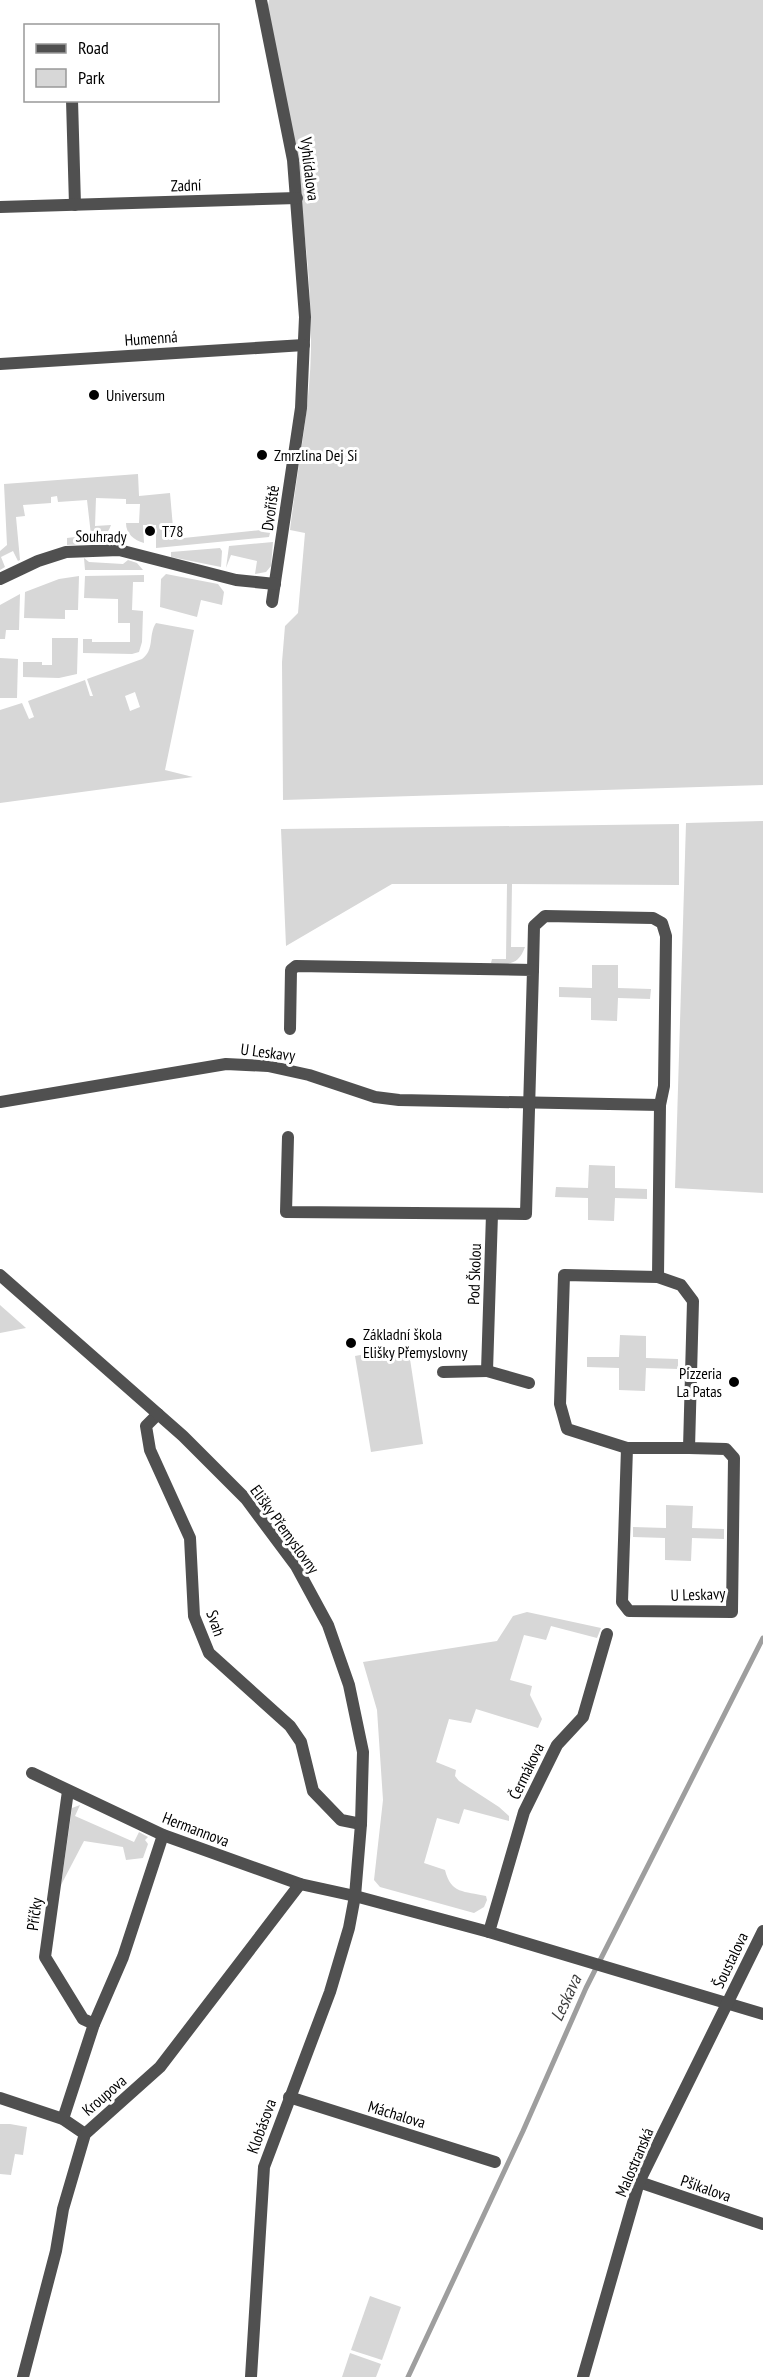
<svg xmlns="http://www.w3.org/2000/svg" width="763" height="2377" font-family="'PT Sans Narrow',sans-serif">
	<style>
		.green { fill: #d7d7d7; fill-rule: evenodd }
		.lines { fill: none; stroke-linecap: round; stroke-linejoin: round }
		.stream { stroke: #9e9e9e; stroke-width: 5 }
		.minor { stroke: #505050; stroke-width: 12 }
		.tertiary { stroke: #505050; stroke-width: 12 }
		.poi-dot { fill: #000; stroke: #fff; stroke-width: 2 }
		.labels { text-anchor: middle; stroke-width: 6; stroke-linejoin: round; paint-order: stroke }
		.street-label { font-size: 16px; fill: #000; stroke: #fff }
		.poi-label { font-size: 16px; fill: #000; stroke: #fff; text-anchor: start }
		.water-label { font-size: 18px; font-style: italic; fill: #3f3f3f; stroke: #fff }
	</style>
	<rect width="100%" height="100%" fill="#fff"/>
	<g class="green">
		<path d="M269,0H763V785L283,800L282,662L285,626L298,613L305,533L290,530C297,470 310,409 311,349C312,233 288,122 267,10Z"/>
		<path d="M138,474L139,496L170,493L174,539L271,529L269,537L156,548V525H143L144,543C134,540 126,534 126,523H139L140,504H126V499L96,498L95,526L111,525C104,545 86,544 67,545V538L91,535L87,500L58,502L57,496L51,497V503L23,505L25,516L16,517L20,560L18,561L13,551L1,557L5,567L0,570V551L7,545L4,484Z"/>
		<polygon points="273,542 271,566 266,572 255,574 257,561 231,555 226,568 229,546"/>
		<polygon points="220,548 222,551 221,567 171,557 171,552"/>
		<polygon points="84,558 89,562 123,564 128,560 137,563 143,570 85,570"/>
		<polygon points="166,574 218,584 224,592 222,605 201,600 197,617 160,607 161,579"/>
		<polygon points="144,575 144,582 133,582 132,610 143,611 142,642 139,652 132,654 83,653 83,639 92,639 92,642 130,642 130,623 118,623 118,599 84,598 85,576"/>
		<polygon points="79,576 78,610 65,610 65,619 24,618 25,592 59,579"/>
		<polygon points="20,594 19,630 6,630 5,639 0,639 0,605"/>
		<path d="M156,623L194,630L165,770L193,777L0,803V710L22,703L29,719L34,717L28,701L85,680L90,696H93L87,679L142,659C155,650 148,635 156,623ZM135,692L140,707L130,711L125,696Z"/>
		<polygon points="52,638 78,638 77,674 59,678 23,677 23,662 42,662 42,665 52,665"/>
		<polygon points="0,658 18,659 17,698 0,698"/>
		<polygon points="763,821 763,1193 675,1188 686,823"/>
		<path d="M679,824V885L512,884L511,947H525C518,966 509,964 491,963L492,959H506L507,884H392L286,946L281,829Z"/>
		<polygon points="592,965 618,965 618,988 651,989 650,999 618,998 617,1021 591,1020 591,998 559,997 559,987 592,988"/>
		<polygon points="589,1165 615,1166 615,1188 647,1189 647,1199 615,1198 614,1221 588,1220 588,1198 555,1197 556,1187 588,1188"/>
		<polygon points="0,1305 26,1328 0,1333"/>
		<polygon points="620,1335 646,1336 646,1358 678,1359 678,1369 646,1368 645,1391 619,1390 619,1368 587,1367 587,1357 619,1357"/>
		<polygon points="408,1346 423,1444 371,1452 355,1356"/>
		<polygon points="666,1505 693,1506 692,1528 724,1529 724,1539 692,1538 691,1561 665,1560 665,1538 633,1537 633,1527 666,1528"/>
		<path d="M527,1612L601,1628L597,1638L551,1626L546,1640L524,1635L510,1680L532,1686L530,1695L542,1719L538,1728L476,1709L471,1723L449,1719L436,1762L456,1770L455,1776L459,1781L499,1807L509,1816V1821L464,1809L459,1824L437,1818L424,1863L445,1870C451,1894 464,1891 486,1896L487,1900L484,1907L474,1913L380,1887L374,1880L383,1800L377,1710L363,1662L497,1641L513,1616Z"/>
		<polygon points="80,1805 75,1816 134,1842 139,1832 148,1837 145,1840 148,1844 143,1858 126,1860 123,1847 84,1841 61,1885 72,1808"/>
		<polygon points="0,2124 10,2124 27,2127 23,2155 15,2154 11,2175 0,2174"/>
		<polygon points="370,2296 401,2307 382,2360 351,2350"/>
		<polygon points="350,2353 381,2364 376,2377 342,2377"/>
	</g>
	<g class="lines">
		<polyline class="stream" points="408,2377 523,2131 586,1988 763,1638"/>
		<g class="minor">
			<polyline points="261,0 293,160 305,317 301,408 272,602"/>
			<polyline points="72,100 75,205"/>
			<polyline points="0,207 297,198"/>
			<polyline points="0,364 304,345"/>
			<polyline points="0,579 38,561 66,552 119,550 236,580 275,584"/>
			<polyline points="533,970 534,926 545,916 653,918 662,923 666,936 664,1086 660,1105 658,1277 681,1285 693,1301 689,1448 726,1449 734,1458 732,1612 629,1611 622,1602 627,1448"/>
			<polyline points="0,1102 226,1064 268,1066 309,1075 375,1097 399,1100 660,1105"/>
			<polyline points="288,1137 286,1212 526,1214 533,970 296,966 291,970 290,1029"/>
			<polyline points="658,1277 564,1275 560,1404 567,1429 627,1448 689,1448"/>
			<polyline points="487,1371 529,1383"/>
			<polyline points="443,1372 487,1371 492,1214"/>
			<polyline points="158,1414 146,1426 150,1450 190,1538 194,1616 209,1653 290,1726 301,1742 313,1791 341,1820 361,1824"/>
			<polyline points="32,1773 163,1835 300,1884 355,1896 489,1932 763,2014"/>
			<polyline points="68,1791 45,1957 83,2019 94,2024"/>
			<polyline points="489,1932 524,1812 557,1745 583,1717 607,1634"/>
			<polyline points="289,2097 495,2162"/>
			<polyline points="0,2098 63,2119 85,2134"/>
			<polyline points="63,2119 94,2024 123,1957 163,1835"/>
			<polyline points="639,2182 763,2224"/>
			<polyline points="23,2377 56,2251 63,2209 85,2134 160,2067 300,1884"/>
			<polyline points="583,2377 639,2182 763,1931"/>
		</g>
		<polyline class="tertiary" points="0,1275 183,1436 246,1499 296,1566 328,1625 349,1685 363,1752 361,1824 355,1896 349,1928 330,1992 264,2167 251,2377"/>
	</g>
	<g class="poi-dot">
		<circle cx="94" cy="395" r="6"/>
		<circle cx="262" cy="455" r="6"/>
		<circle cx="150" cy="531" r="6"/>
		<circle cx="351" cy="1343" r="6"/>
		<circle cx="734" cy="1382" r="6"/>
	</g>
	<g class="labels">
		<g class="street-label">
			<text transform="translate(310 169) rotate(83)" y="6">Vyhlídalova</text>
			<text transform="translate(186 185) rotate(-2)" y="6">Zadní</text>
			<text transform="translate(151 338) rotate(-4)" y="6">Humenná</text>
			<text transform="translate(270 508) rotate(-82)" y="6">Dvořiště</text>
			<text transform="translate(101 536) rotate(1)" y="6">Souhrady</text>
			<text transform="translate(268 1052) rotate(7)" y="6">U Leskavy</text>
			<text transform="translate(474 1274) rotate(-88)" y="6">Pod Školou</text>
			<text transform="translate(285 1529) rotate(54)" y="6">Elišky Přemyslovny</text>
			<text transform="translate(698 1594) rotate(-2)" y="6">U Leskavy</text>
			<text transform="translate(216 1623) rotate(71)" y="6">Svah</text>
			<text transform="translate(526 1771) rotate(-64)" y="6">Čermákova</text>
			<text transform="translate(196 1829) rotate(21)" y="6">Hermannova</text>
			<text transform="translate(34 1914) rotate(-82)" y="6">Příčky</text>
			<text transform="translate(730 1960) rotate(-64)" y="6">Šoustalova</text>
			<text transform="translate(104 2095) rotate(-41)" y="6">Kroupova</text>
			<text transform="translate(397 2114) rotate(17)" y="6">Máchalova</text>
			<text transform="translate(261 2126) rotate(-70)" y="6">Klobásova</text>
			<text transform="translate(634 2162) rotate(-67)" y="6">Malostranská</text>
			<text transform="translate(706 2188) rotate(19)" y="6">Pšikalova</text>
		</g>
		<g class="poi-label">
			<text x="106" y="401">Universum</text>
			<text x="274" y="461">Zmrzlina Dej Si</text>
			<text x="162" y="537">T78</text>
			<text x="363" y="1340">Základní škola<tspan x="363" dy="18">Elišky Přemyslovny</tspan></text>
			<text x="722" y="1379" text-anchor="end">Pizzeria<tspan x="722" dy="18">La Patas</tspan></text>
		</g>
		<g class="water-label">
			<text transform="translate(566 1998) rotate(-65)" y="6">Leskava</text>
		</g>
	</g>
	<rect x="24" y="24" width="195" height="78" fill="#ffffff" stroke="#999999" stroke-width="1.5"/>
	<rect x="36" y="44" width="30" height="9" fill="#505050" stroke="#999999" stroke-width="1.5"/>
	<text x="78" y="54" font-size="18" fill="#000000">Road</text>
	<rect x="36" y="69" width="30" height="18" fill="#d7d7d7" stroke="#999999" stroke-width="1.5"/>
	<text x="78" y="84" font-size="18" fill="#000000">Park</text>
</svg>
